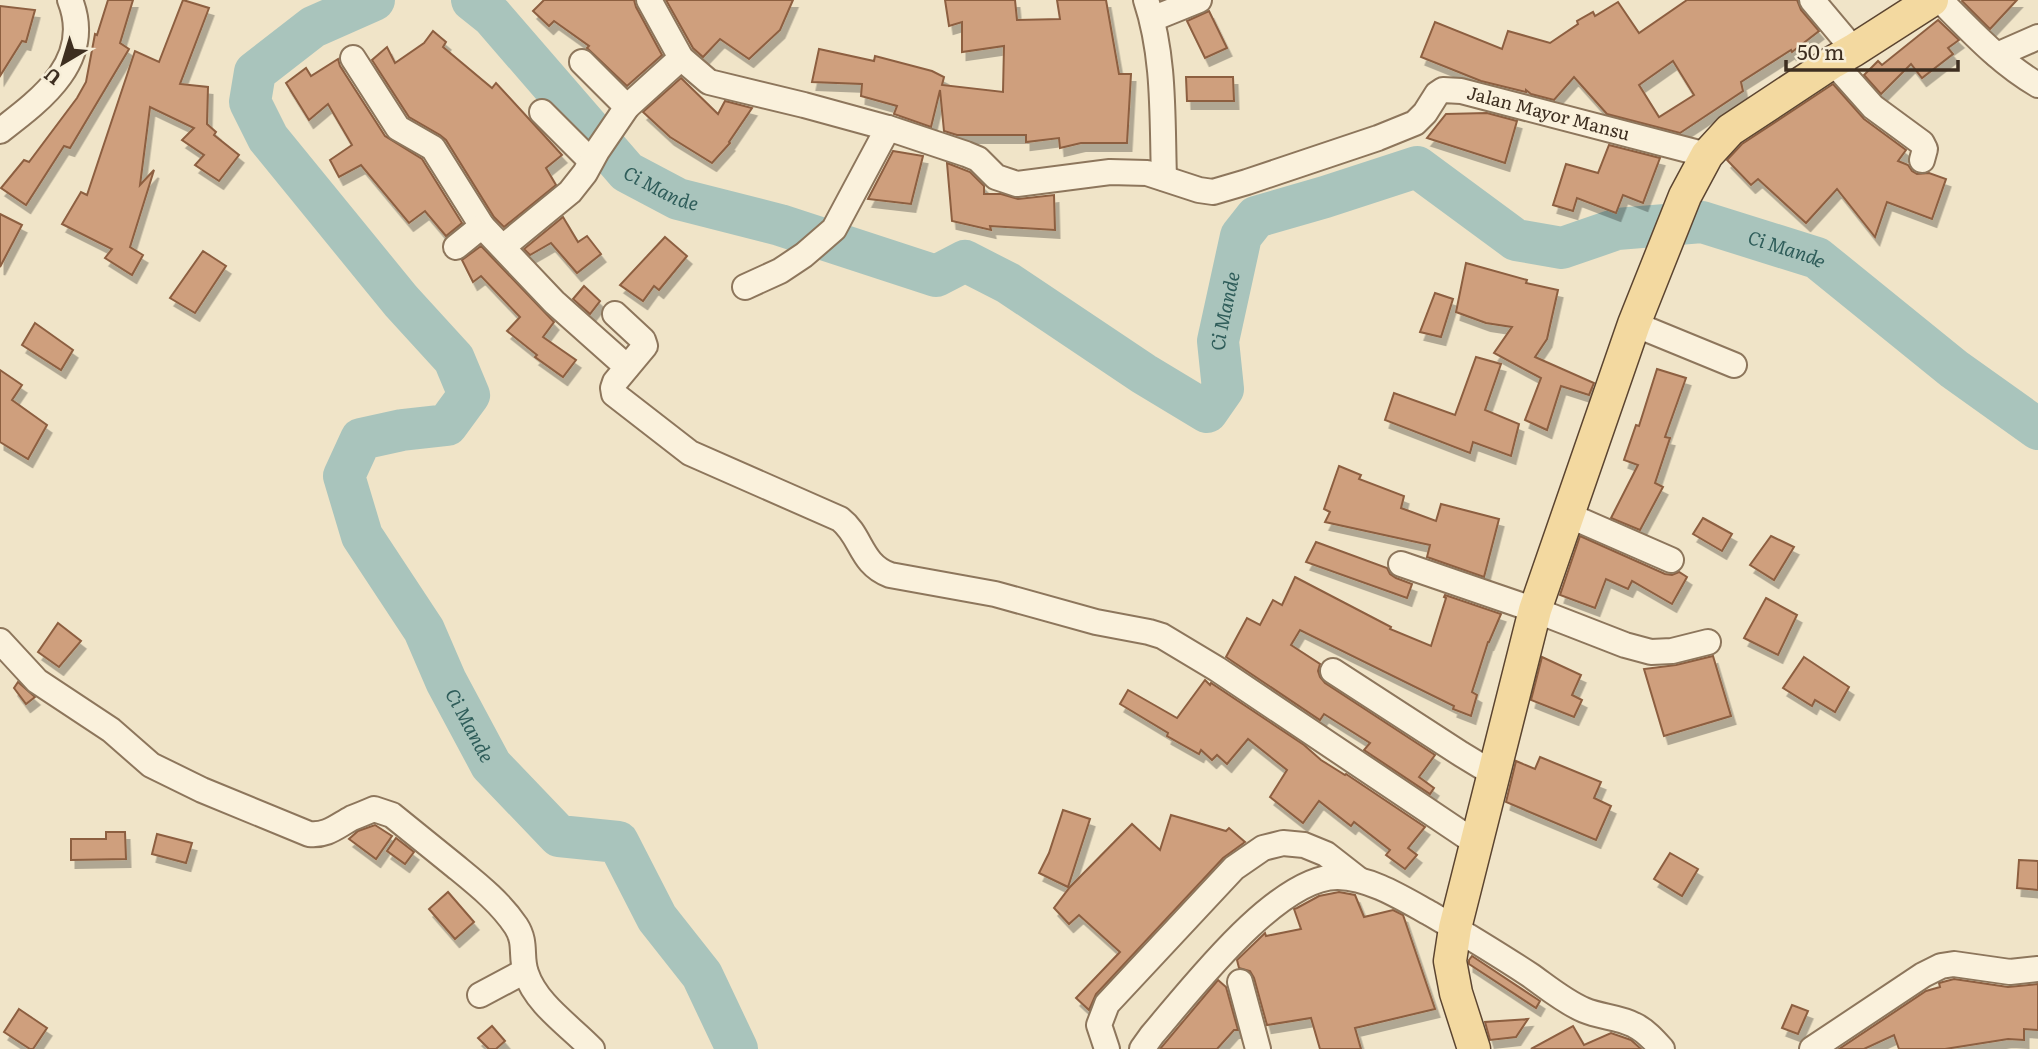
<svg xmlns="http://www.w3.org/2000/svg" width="2038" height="1049" font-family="Literata,serif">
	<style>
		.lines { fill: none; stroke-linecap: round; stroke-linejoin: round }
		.river { stroke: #a9c4bc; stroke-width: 42 }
		.building { fill: #cf9f7d; stroke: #8d5f41; stroke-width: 2; fill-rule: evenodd; filter: url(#shadow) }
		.minor-casing { stroke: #8d765c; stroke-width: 28 }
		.major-casing { stroke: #5b4430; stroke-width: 35 }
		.minor { stroke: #faf1dc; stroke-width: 24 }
		.major { stroke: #f3d9a0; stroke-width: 32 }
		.labels { text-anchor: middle; stroke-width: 5; stroke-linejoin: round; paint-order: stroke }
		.street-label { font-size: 18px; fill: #3d2e20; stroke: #f7eed8 }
		.water-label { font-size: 19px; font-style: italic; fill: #2f5d5a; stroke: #f7eed8 }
	</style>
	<defs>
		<filter id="shadow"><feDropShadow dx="4.5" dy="8" stdDeviation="0" flood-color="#0004"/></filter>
	</defs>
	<rect width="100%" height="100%" fill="#f0e4c8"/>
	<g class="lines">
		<g class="river">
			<path id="s1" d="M374,0L313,27L255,72L250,102L268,138L401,301L454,359L469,395L447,425L402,430L361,439L344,476L362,536L424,630L446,681L491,765L559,836L618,842L657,918L702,975L737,1049"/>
			<path id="s2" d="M472,0L492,16L627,172L678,199L780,225L936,276L965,261L1008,283L1144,374L1207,412L1223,389L1218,341L1241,236L1256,217L1325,197L1417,167L1516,240L1562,248L1617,229L1702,222L1817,258L1954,369L2038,429"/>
		</g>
	</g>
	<g class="building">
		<polygon points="108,0 133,0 120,43 129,49 70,148 64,146 26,205 1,188 24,160 29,162 77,98 86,82 95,34 97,35"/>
		<polygon points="183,0 209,8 180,84 208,87 207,124 216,132 214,135 239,155 219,181 195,165 204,155 182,140 194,128 150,107 140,185 154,170 130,247 143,255 132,275 105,258 112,249 62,224 81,192 87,195 135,51 159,62"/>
		<polygon points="544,0 634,0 636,7 662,55 627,86 587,48 589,46 554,21 549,26 533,11"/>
		<polygon points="666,0 793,0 780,30 749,59 720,39 703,57 693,48"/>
		<polygon points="945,0 1015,0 1017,20 1060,19 1057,0 1106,0 1119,74 1131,74 1127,143 1081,143 1060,148 1059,138 1026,142 1026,135 957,135 944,131 940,90 931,127 894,114 897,106 861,96 862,84 812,82 819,49 874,61 875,56 932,71 944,77 942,85 1003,92 1004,46 962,52 962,22 949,26"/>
		<path d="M1687,0H1797L1801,10L1819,31L1792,52L1791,50L1741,82L1743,91L1680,133L1607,114L1574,77L1554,100L1531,94L1526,90V92L1481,81L1421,57L1435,22L1502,49L1508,31L1550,43L1578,24L1577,21L1593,12L1595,16L1618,2L1639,33ZM1673,61L1694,95L1659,117L1639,85Z"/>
		<polygon points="1963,0 2017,0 1990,29 1962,1"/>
		<polygon points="0,6 35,10 26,42 22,41 0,76"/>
		<polygon points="1209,11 1227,48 1205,58 1187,21"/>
		<polygon points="1938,20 1959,40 1948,48 1953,54 1922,78 1911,64 1881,94 1864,75 1878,61 1882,65"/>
		<polygon points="433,31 446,42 443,47 492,88 496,83 562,155 546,168 556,185 504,227 494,217 446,140 440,135 409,117 372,60 387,47 395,63 424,43"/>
		<polygon points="338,59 340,66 385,136 422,159 462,223 446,236 425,211 409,223 361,165 339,177 330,160 352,145 328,104 309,120 286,83 306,68 311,76"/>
		<polygon points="1186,77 1233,77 1234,101 1187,101"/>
		<polygon points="681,78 718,114 725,101 752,108 729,142 730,143 712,163 670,137 643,112"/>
		<polygon points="1833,84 1864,119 1906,150 1898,161 1908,165 1912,171 1917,174 1929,173 1946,179 1932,219 1887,202 1875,237 1837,189 1806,223 1758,179 1751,185 1727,160 1742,144"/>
		<polygon points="1487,113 1517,121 1505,163 1427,138 1446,114"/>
		<polygon points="1609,145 1660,158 1643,203 1623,195 1616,213 1577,198 1573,211 1553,205 1566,164 1598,173"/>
		<polygon points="893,151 923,156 911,204 868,199"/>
		<polygon points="947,163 970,172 984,186 984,194 1001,194 1018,199 1054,195 1055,230 990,226 991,230 952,221"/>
		<polygon points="0,214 22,225 0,267"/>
		<polygon points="563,217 578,242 587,236 601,254 577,273 551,243 530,255 524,249"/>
		<polygon points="665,237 687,256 659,290 654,286 643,301 620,285"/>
		<polygon points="481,246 554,322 543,337 576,360 563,377 535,357 537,355 507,331 520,317 481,276 473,282 462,260"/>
		<polygon points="203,251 226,266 195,313 170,298"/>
		<polygon points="1466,263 1527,280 1526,283 1558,290 1547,339 1535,357 1594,383 1589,395 1561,386 1547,430 1525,420 1541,378 1494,353 1512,327 1486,323 1456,312"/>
		<polygon points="584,286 600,301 590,314 573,299"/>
		<polygon points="1435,293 1453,299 1441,337 1420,332"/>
		<polygon points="35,323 73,350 61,370 22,345"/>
		<polygon points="1476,357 1501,364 1485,410 1519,424 1511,456 1473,442 1470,453 1385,420 1394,393 1455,415"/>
		<polygon points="1657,369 1686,378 1665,437 1670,438 1655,483 1663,487 1640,530 1611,518 1638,465 1624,460 1636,425 1639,426"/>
		<polygon points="0,370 22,385 12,400 47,425 28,459 0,442"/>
		<polygon points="1339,466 1361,475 1359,479 1404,496 1401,508 1436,521 1441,504 1499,519 1484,577 1427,557 1430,545 1325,522 1330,512 1324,509"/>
		<polygon points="1703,518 1732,534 1722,551 1693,534"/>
		<polygon points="1580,536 1665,574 1672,575 1679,572 1687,577 1672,604 1632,581 1628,589 1606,579 1595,608 1560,595"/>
		<polygon points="1771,536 1794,547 1774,580 1750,565"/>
		<polygon points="1316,542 1387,568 1390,574 1396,578 1412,584 1407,598 1306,562"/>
		<polygon points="1295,577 1391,627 1390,629 1431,646 1446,598 1444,597 1445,595 1501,614 1489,642 1488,642 1472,692 1477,695 1471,716 1453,709 1454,706 1300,630 1291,645 1320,664 1318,671 1320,677 1325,683 1435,755 1419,777 1434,788 1430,794 1364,750 1370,743 1324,714 1320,720 1226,657 1247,618 1260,625 1273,600 1282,605"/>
		<polygon points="1766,598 1797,615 1778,655 1744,638"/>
		<polygon points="58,623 81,641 59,667 38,652"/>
		<polygon points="1713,656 1731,716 1664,736 1644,669 1676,665"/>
		<polygon points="1542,657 1581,675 1572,695 1582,700 1574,717 1531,700"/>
		<polygon points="1804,657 1849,687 1835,712 1815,700 1812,706 1783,688"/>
		<polygon points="1205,680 1210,685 1211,683 1304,745 1321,760 1345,775 1346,774 1425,827 1408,848 1417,855 1405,869 1386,855 1390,850 1354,822 1351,826 1319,801 1303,823 1270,797 1287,770 1248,739 1227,764 1217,755 1212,760 1201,750 1199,754 1167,736 1168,733 1120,704 1128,690 1177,718"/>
		<polygon points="18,682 35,697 26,704 14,688"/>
		<polygon points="1540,757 1601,782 1594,798 1611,806 1596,840 1506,802 1516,761 1535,769"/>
		<polygon points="1063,810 1090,819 1068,887 1039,873 1049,853"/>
		<polygon points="1171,815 1226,831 1229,828 1245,842 1223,858 1096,994 1089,1010 1076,998 1120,952 1079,915 1069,924 1054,908 1070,887 1132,824 1160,850"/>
		<polygon points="375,825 392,836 376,859 349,839 358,831"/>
		<polygon points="106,832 125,832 126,859 71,860 71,839 106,839"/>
		<polygon points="157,834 192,843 186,863 152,854"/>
		<polygon points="396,838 414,852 405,864 387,851"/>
		<polygon points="1670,853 1698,869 1682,896 1654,879"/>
		<polygon points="2019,860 2038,861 2038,890 2017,888"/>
		<polygon points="448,892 474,922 455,939 429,909"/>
		<polygon points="1339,892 1355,895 1364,917 1393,910 1403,915 1435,1009 1355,1028 1361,1049 1320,1049 1311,1018 1267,1025 1254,978 1250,971 1239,968 1237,960 1265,933 1266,936 1301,929 1294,909 1297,908 1319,896"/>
		<polygon points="1472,956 1540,1001 1536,1008 1469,964 1469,960"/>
		<polygon points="1954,979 2008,987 2038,984 2038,1030 2024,1029 2024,1040 2008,1039 1945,1049 1899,1049 1894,1035 1864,1049 1839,1049 1926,991 1940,987 1939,983"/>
		<polygon points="1218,980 1226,987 1238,1030 1234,1030 1217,1049 1160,1049"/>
		<polygon points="1792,1005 1808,1011 1798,1034 1782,1028"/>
		<polygon points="19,1009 47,1028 33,1049 30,1049 4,1032"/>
		<polygon points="1528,1019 1516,1037 1490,1040 1485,1022"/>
		<polygon points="492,1026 505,1041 496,1049 489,1049 478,1038"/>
		<polygon points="1573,1026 1584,1045 1611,1033 1631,1040 1641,1049 1531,1049"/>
	</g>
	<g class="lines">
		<defs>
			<g id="minor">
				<path id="s3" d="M649,0L681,58L709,82L804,105L888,128L966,154L978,159L996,177L1017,184L1110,172L1147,173L1199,190L1213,192L1247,182L1378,138L1415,123L1425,113L1437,94L1443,90L1461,91L1707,155"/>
				<path d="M1146,0C1165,57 1162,118 1164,178"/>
				<polyline points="1812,0 1854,50"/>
				<path d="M1940,0C1971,31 2000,63 2038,85"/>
				<polyline points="1152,19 1199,0"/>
				<polyline points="1997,55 2038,37"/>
				<polyline points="353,58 398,128 433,148 482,226"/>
				<polyline points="582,62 627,107"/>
				<polyline points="1833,62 1873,107 1922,143 1925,149 1922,160"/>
				<polyline points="542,112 591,161"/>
				<path d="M0,131C42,99 94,60 70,0"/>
				<polyline points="456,247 482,226 554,302 627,367"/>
				<polyline points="503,247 570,192 585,173 597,151 627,107 681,58"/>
				<polyline points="745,287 780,271 804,255 834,229 888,128"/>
				<path d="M615,314L643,340L645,346L615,382L613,388L614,394L690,453L840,519C862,536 860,564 890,575L995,594L1096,622L1149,632L1162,636L1217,669L1476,843"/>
				<polyline points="1634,324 1734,365"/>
				<polyline points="1568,515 1671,560"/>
				<polyline points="1401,564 1535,610 1625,645 1651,652 1672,651 1708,642"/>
				<path d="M0,641L37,681L111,730L151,765L202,790L309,834C327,836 337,826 352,818C360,815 367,812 374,809L392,815C413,832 434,849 455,866C477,884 500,902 516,926C527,943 520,956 526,973C536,1004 570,1026 592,1049"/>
				<polyline points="1333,671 1461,754 1494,774"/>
				<polyline points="1240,982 1258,1049"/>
				<polyline points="480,995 525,971"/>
				<polyline points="1107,1049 1099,1025 1107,1004 1234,868 1263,848 1283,843 1304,845 1326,854 1358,879"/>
				<path d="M1142,1049L1152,1035C1190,991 1277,876 1338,877C1371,878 1402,898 1431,914C1465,934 1498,954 1530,975C1547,987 1565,1002 1584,1010C1600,1017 1619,1017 1634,1025C1645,1030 1654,1040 1662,1049"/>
				<polyline points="1812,1049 1923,975 1941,966 1954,964 2010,972 2038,969"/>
			</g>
			<polyline id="major" points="1474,1049 1456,993 1450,961 1455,928 1535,610 1634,324 1685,196 1707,155 1730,130 1833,62 1854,50 1932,0"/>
		</defs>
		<use href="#minor" class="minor-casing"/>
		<use href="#major" class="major-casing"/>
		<use href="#minor" class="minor"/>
		<use href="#major" class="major"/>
	</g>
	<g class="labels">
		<g class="street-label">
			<text dy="6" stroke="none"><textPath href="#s3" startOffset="996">Jalan Mayor Mansu</textPath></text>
		</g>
		<g class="water-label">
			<text dy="7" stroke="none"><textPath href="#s2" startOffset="270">Ci Mande</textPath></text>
			<text dy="7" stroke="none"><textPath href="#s2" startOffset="1656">Ci Mande</textPath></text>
			<text dy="7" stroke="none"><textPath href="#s2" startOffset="984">Ci Mande</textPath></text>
			<text dy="7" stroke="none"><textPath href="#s1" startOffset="985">Ci Mande</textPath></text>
		</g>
	</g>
	<g transform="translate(63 63) rotate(218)" stroke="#f7eed8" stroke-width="5" paint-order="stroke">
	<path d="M0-5L12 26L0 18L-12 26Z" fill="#3d2e20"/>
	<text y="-10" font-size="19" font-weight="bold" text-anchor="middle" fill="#3d2e20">U</text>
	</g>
	<path d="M1786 60v10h172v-10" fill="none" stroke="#3d2e20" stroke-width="3.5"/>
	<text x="1797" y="60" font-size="21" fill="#3d2e20" stroke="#f7eed8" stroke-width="5" paint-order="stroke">50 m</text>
</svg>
